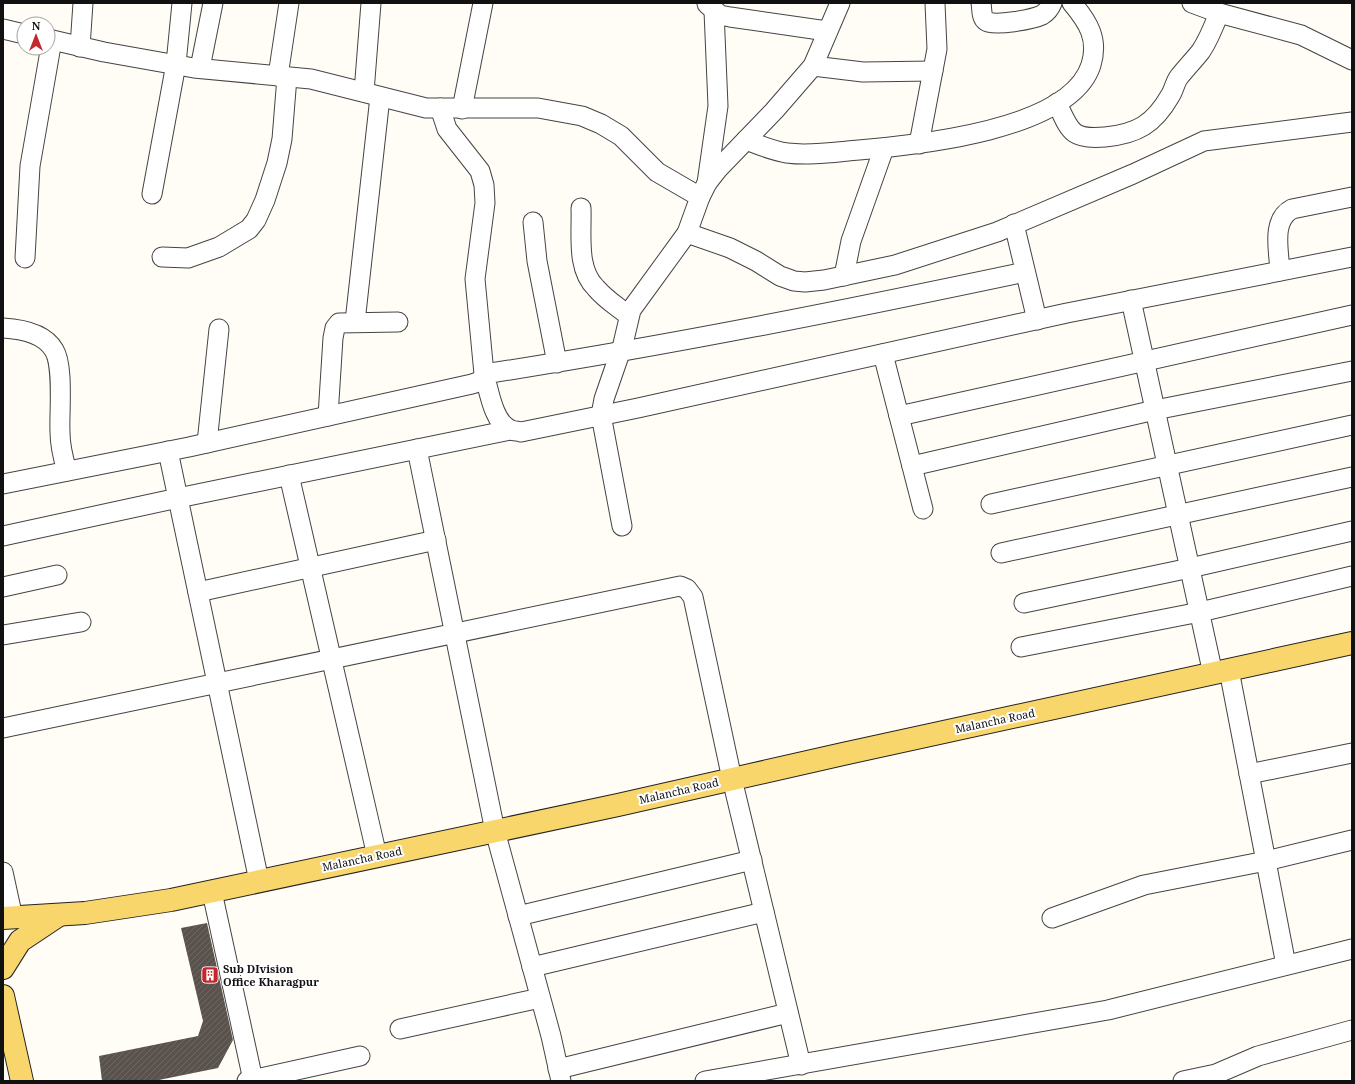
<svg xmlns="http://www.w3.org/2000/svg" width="1355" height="1084" font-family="'Noto Serif',serif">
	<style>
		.building { fill: url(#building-hatch) }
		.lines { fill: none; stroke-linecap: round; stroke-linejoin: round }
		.minor-casing { stroke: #444; stroke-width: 21 }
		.major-casing { stroke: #222; stroke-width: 24 }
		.minor { stroke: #fff; stroke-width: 19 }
		.major { stroke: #f9d66b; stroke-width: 22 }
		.labels { text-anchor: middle; stroke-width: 4; stroke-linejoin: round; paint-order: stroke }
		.street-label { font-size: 11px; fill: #111; stroke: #fff }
		.poi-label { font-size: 11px; font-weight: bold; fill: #111; stroke: #fff; text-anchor: start }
	</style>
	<defs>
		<pattern id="building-hatch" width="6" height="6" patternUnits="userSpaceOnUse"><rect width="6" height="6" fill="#5a524d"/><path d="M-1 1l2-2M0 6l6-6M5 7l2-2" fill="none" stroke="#6d6662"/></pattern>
	</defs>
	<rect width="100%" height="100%" fill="#fffdf5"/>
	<polygon class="building" points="207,923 233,1040 218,1068 154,1081 102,1081 99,1056 198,1036 203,1021 181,928"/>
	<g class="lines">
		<defs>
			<g id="minor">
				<path d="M981,3C982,8 981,18 986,21C993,27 1034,19 1042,15C1047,12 1050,8 1052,3"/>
				<polyline points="1192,3 1219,13 1301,35 1352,60"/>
				<polyline points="707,4 720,15 730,17 827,31"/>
				<polyline points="3,29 24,34"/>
				<polyline points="48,39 104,52 194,68 311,79 426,108 538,108 582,116 601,124 621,136 657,172 700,197 687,233 730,248 756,261 780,276 794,281 805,282 824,280 895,265 997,232 1133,174 1204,141 1352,122"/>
				<polyline points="80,47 83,3"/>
				<polyline points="813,66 863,72 933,71"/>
				<polyline points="200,68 213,3"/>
				<polyline points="278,76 289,3"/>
				<polyline points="364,92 371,3"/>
				<path d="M1057,103C1070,131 1071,140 1105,137C1137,134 1154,124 1170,96C1174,90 1175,82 1179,77C1186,68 1194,60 1201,51C1209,39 1214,26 1219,13"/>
				<polyline points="462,109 483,3"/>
				<path d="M746,140C759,145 773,151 787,153C810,156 835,152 859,150C917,145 1070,130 1091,65C1099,39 1088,22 1072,3"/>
				<polyline points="919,144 937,49 935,3"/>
				<polyline points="707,183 718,106 714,11"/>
				<polyline points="152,194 176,64 182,3"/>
				<polyline points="700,197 707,183 718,169 774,111 813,66 840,3"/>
				<path d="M581,208C582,234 576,269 596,288C605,299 618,307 629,316"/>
				<polyline points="533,222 537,261 557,363"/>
				<polyline points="1014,224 1037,320"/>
				<polyline points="162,257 188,258 219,247 249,229 256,220 265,200 277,163 282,139 287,77"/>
				<polyline points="25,258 30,166 52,40"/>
				<path d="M1280,271C1279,251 1271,220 1292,209L1352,197"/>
				<path d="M1025,272C845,310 666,346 484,374C489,390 493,421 509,429C512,431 517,431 521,432L638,408L1067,313L1352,257"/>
				<polyline points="844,276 851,241 884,148"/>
				<polyline points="1131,300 1213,674"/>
				<polyline points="355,322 380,97"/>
				<path d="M3,328C21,329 44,333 54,350C64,366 59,413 60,432C60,446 63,458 67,471"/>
				<polyline points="883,354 923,509"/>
				<polyline points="328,416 333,338 335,328 339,323 398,322"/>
				<polyline points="899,416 1352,315"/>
				<polyline points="207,443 219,329"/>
				<polyline points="417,449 495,831 551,1036 561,1081"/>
				<polyline points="168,451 259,881"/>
				<polyline points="912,466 1155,410 1352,371"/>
				<polyline points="289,475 377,856"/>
				<polyline points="3,484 189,447 472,384 481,381 484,374 475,279 485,203 484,185 480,171 447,129 440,108"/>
				<polyline points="991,504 1352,425"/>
				<polyline points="622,526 601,415 604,399 623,344 631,310 687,233"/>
				<polyline points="3,536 178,498 510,430"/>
				<polyline points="1001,553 1352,477"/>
				<polyline points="3,587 57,575"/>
				<polyline points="198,592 436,540"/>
				<polyline points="1024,603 1190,568 1352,531"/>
				<polyline points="3,635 81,622"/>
				<polyline points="1021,647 1200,612 1352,576"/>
				<polyline points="1229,670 1286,965"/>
				<polyline points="3,728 680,586 687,589 693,597 732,779 801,1065"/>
				<polyline points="1249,774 1352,753"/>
				<polyline points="3,872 13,918"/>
				<polyline points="212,892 253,1080"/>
				<polyline points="518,916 752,860"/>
				<polyline points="1052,918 1144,885 1266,861 1352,840"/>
				<polyline points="532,967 764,912"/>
				<polyline points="400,1029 540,998"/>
				<polyline points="558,1069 788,1013"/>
				<polyline points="247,1081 360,1056"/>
				<polyline points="705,1081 1108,1010 1352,949"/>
				<polyline points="1183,1081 1216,1074 1258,1056 1352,1030"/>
			</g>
			<g id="major">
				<polyline points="3,918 85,913 171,900 618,805 843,754 1352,643"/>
				<polyline points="3,968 20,941 59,915"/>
				<polyline points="3,996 22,1081"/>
			</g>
		</defs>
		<use href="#minor" class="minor-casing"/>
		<use href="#major" class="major-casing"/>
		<use href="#minor" class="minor"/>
		<use href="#major" class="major"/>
	</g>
	<defs>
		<symbol id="building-square" viewBox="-11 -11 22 22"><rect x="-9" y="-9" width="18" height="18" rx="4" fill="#c4262e" stroke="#fff"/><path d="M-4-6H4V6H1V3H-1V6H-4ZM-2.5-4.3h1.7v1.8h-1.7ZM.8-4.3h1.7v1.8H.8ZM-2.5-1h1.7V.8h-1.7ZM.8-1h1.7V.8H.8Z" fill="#fff"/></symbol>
	</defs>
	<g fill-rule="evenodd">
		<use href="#building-square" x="200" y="965" width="20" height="20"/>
	</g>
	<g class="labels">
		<g class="street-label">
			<text transform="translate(995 721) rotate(-12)" y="4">Malancha Road</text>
			<text transform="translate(679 791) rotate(-13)" y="4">Malancha Road</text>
			<text transform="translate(362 859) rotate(-12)" y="4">Malancha Road</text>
		</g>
		<g class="poi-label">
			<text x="223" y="973">Sub DIvision<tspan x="223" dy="13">Office Kharagpur</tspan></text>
		</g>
	</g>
	<rect width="1355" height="1084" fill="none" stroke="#111111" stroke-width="8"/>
	<g transform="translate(36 36)"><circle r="19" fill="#ffffff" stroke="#a0a0a0"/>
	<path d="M0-3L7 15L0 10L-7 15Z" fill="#c4262e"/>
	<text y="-6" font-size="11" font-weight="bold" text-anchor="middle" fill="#111111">N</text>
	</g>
</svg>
